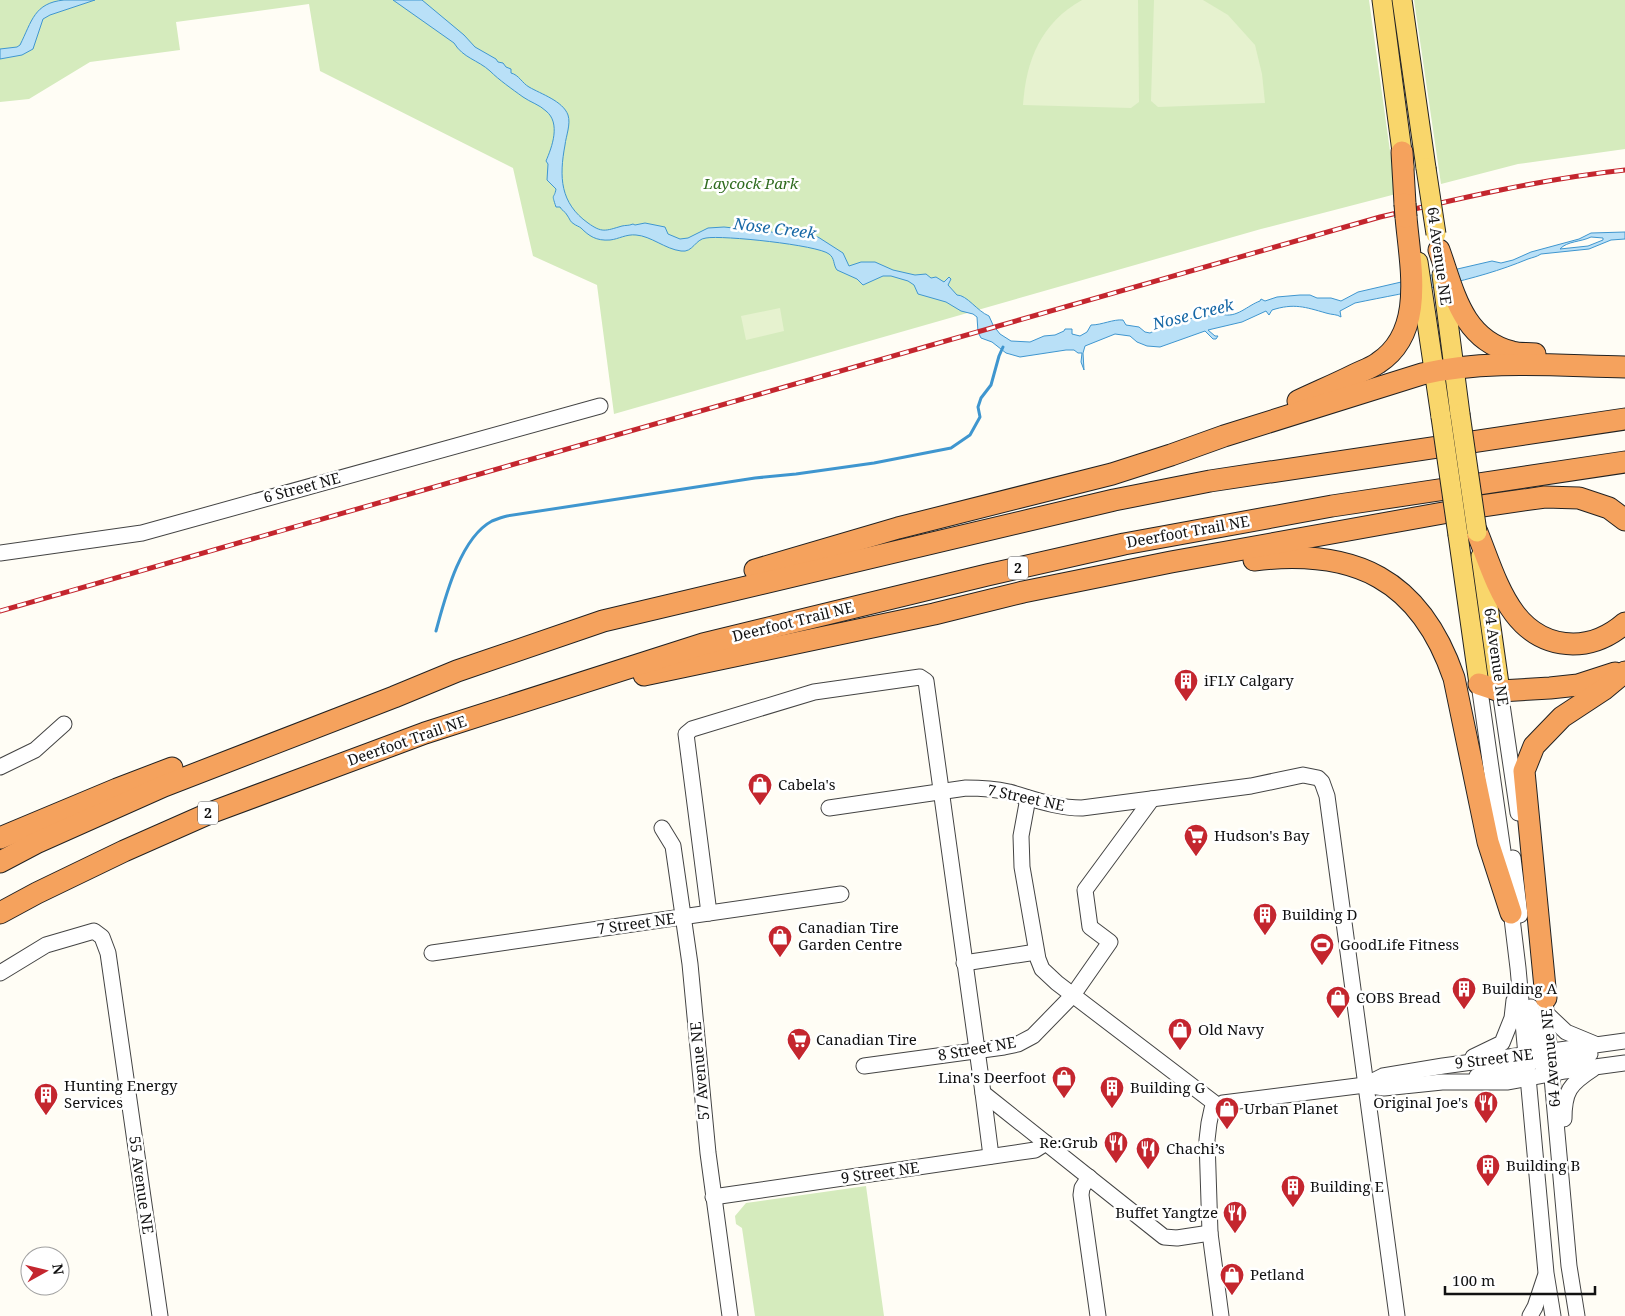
<svg xmlns="http://www.w3.org/2000/svg" width="1625" height="1316" font-family="'Noto Serif',serif">
	<style>
		.grass { fill: #d5ebbd }
		.pitch { fill: #e6f2cf }
		.water { fill: #b9e0f7; stroke: #3f96cf; fill-rule: evenodd }
		.lines { fill: none; stroke-linecap: round; stroke-linejoin: round }
		.stream { stroke: #3f96cf; stroke-width: 3 }
		.minor-casing { stroke: #444; stroke-width: 17 }
		.major-casing { stroke: #222; stroke-width: 21 }
		.highway-casing { stroke: #222; stroke-width: 23 }
		.minor { stroke: #fff; stroke-width: 15 }
		.major { stroke: #f9d66b; stroke-width: 19 }
		.highway { stroke: #f5a25d; stroke-width: 21 }
		.rail-casing { stroke: #c4262e; stroke-width: 5 }
		.rail { stroke: #fff; stroke-width: 3; stroke-dasharray: 9; stroke-linecap: butt }
		.major-bridge-casing { stroke: #222; stroke-width: 21; stroke-linecap: butt }
		.highway-bridge-casing { stroke: #222; stroke-width: 23; stroke-linecap: butt }
		.major-bridge { stroke: #f9d66b; stroke-width: 19 }
		.highway-bridge { stroke: #f5a25d; stroke-width: 21 }
		.labels { text-anchor: middle; stroke-width: 5; stroke-linejoin: round; paint-order: stroke }
		.shield { fill: #fff; stroke: #585858; stroke-width: 1 }
		.shield-label { font-size: 14px; font-weight: bold; fill: #111 }
		.park-label { font-size: 15px; font-style: italic; fill: #2f6b1f; stroke: #fff }
		.street-label { font-size: 15px; fill: #111; stroke: #fff }
		.poi-label { font-size: 15px; fill: #111; stroke: #fff; text-anchor: start }
		.water-label { font-size: 16px; font-style: italic; fill: #1768a6; stroke: #fff }
	</style>
	<rect width="100%" height="100%" fill="#fffdf5"/>
	<g class="grass">
		<polygon points="0,0 1369,0 1396,194 1261,229 614,414 597,285 533,256 513,168 320,71 309,4 176,22 180,50 90,62 29,99 0,102"/>
		<polygon points="1414,0 1625,0 1625,149 1518,164 1441,184"/>
		<polygon points="866,1186 884,1316 755,1316 742,1228 736,1224 735,1216 746,1203"/>
	</g>
	<g class="pitch">
		<path d="M1082,0H1138L1139,102L1131,108L1023,105C1026,60 1041,23 1082,0Z"/>
		<polygon points="1154,0 1203,0 1228,15 1255,45 1262,74 1265,103 1158,107 1151,101"/>
		<polygon points="780,308 784,331 746,340 741,316"/>
	</g>
	<g class="water">
		<path d="M64,0H95L50,15L43,19L33,49L22,55L0,59V49L17,47L20,45C32,21 34,3 64,0Z"/>
		<path d="M393,0H422L464,35L475,47L496,59L498,62L503,63L506,67L511,69V73C519,75 522,83 529,87C541,94 563,101 568,115C571,124 566,136 565,145C559,177 560,203 588,223C602,233 605,231 622,226C626,225 628,226 633,224L635,225L645,223L665,227L668,234L680,239L688,238L708,228L724,227L818,237L843,253L849,266L861,262H875L893,270L915,275L926,274L931,278L936,277L944,282L949,277L951,279L948,285L957,295C967,295 977,311 989,316L993,325L1000,334L1011,341L1030,342L1044,336L1055,335L1064,331L1065,329H1072V334L1080,336L1087,332L1091,325C1102,325 1113,319 1123,320L1126,325L1139,327L1145,332L1150,333L1167,324L1188,319L1222,314C1236,319 1248,305 1260,301L1261,299L1265,301L1277,297L1300,295H1310L1317,298H1331L1341,301L1358,292L1492,261L1501,263L1513,260L1531,252L1579,239L1591,233L1625,232V239L1611,240L1589,249L1541,254C1536,257 1534,257 1528,259C1473,282 1413,291 1355,303L1340,311L1341,317C1337,314 1332,315 1326,313C1305,307 1294,303 1272,310L1269,315L1266,311L1242,322L1208,330L1215,336H1218L1216,339H1213L1205,331L1160,347L1147,346L1137,342L1130,336L1115,334L1085,346L1083,353L1084,370L1081,362L1082,353H1078L1074,350H1066L1020,357L1006,353L992,342L981,338L978,332L977,317L973,314L961,311L946,302L918,294L914,285L908,281L891,276H883L863,285L857,279L837,270C833,265 835,258 829,254C818,245 722,235 706,238C695,239 693,253 681,251C665,249 651,236 636,235C626,234 619,239 610,240C596,241 589,236 581,228C580,227 575,225 574,224C570,222 570,219 567,215C565,211 562,211 560,207H556C551,192 554,200 556,189L547,180L548,164L546,161C552,147 561,123 546,111C540,105 530,102 523,97C512,89 499,80 490,71C478,60 463,58 454,43ZM1591,237L1603,238V240L1588,246L1560,249C1567,241 1581,242 1591,237Z"/>
	</g>
	<g class="lines">
		<path class="stream" d="M436,631C445,598 460,538 492,521C497,519 502,517 507,516L755,478L796,474L874,463L951,448L970,435L980,417L978,407L981,398L991,385L999,356L1003,347"/>
		<defs>
			<g id="minor">
				<polyline points="0,553 142,533 600,406"/>
				<polyline points="1479,684 1506,872"/>
				<polyline points="1500,691 1518,813"/>
				<polyline points="0,767 35,750 64,724"/>
				<polyline points="1028,798 1021,836 1022,867 1038,959 1042,969 1057,983 1217,1105"/>
				<path d="M829,808L966,788C980,788 995,789 1009,792C1034,799 1056,808 1082,808L1251,786L1303,775L1318,778L1322,782L1327,796L1397,1316"/>
				<polyline points="662,828 673,846 690,964 708,1153 730,1316"/>
				<polyline points="1513,858 1520,915"/>
				<polyline points="1510,902 1518,968 1546,1273 1553,1316"/>
				<polyline points="709,913 686,734 692,729 814,692 920,677 926,681 983,1093 1164,1237 1177,1238 1210,1233"/>
				<polyline points="432,953 841,894"/>
				<polyline points="964,963 1036,952"/>
				<polyline points="0,973 46,945 94,931 102,937 108,953 160,1316"/>
				<polyline points="1544,989 1569,1266 1577,1316"/>
				<polyline points="1531,1007 1539,1059 1544,1068 1553,1074"/>
				<polyline points="1547,1014 1566,1032 1595,1044"/>
				<polyline points="1473,1057 1502,1043 1512,1018 1514,1000"/>
				<polyline points="864,1066 1004,1047 1018,1044 1033,1036 1073,995 1110,942 1090,927 1085,890 1152,799"/>
				<polyline points="1545,1068 1590,1054"/>
				<polyline points="1477,1076 1504,1070 1535,1061"/>
				<polyline points="1365,1085 1383,1076 1443,1066 1625,1041"/>
				<polyline points="983,1093 991,1156"/>
				<path d="M1564,1119C1564,1091 1570,1084 1593,1069"/>
				<polyline points="1089,1177 1082,1188 1081,1195 1098,1316"/>
				<polyline points="713,1197 1035,1150 1046,1143"/>
				<polyline points="1221,1316 1210,1233 1207,1140 1209,1123 1212,1109 1223,1103 1365,1085 1384,1088 1442,1082 1508,1082 1565,1071 1625,1063"/>
				<polyline points="1530,1316 1535,1307 1545,1277"/>
			</g>
			<g id="major">
				<polyline points="1382,0 1404,167"/>
				<polyline points="1402,0 1426,168"/>
				<polyline points="1418,262 1441,417"/>
				<polyline points="1442,275 1460,414"/>
				<polyline points="1458,535 1479,684"/>
				<polyline points="1481,556 1500,691"/>
			</g>
			<g id="highway">
				<polyline points="1402,152 1405,204"/>
				<path d="M1439,250C1454,292 1462,339 1512,352C1519,354 1528,353 1535,354"/>
				<path d="M1298,401C1317,392 1336,384 1354,375C1362,371 1371,368 1378,363C1426,332 1410,265 1406,217"/>
				<path d="M1477,532C1496,579 1511,643 1573,644C1593,644 1610,636 1625,623"/>
				<path d="M1254,560C1355,548 1420,579 1454,678L1488,842L1511,913"/>
				<path d="M755,570L898,528L1112,474L1171,455L1224,436L1422,374C1488,359 1558,366 1625,367"/>
				<polyline points="644,675 934,614 1023,592 1171,562 1482,506 1545,497 1579,498 1609,508 1625,520"/>
				<polyline points="1479,684 1500,691 1550,688 1578,685 1615,673"/>
				<polyline points="0,838 117,789 172,768"/>
				<polyline points="0,862 36,843 164,786 394,697 457,671 603,621 1114,500 1210,481 1625,419"/>
				<polyline points="0,913 37,893 124,851 210,813 425,733 703,644 987,575 1124,544 1332,506 1625,462"/>
				<polyline points="1546,998 1524,771 1534,746 1562,717 1603,690 1625,672"/>
			</g>
		</defs>
		<use href="#minor" class="minor-casing"/>
		<use href="#major" class="major-casing"/>
		<use href="#highway" class="highway-casing"/>
		<use href="#minor" class="minor"/>
		<use href="#major" class="major"/>
		<use href="#highway" class="highway"/>
		<defs>
			<path id="rail" d="M0,611L1380,217C1461,198 1542,179 1625,170"/>
		</defs>
		<use href="#rail" class="rail-casing"/>
		<use href="#rail" class="rail"/>
		<defs>
			<g id="major-bridge">
				<polyline points="1426,168 1436,234"/>
				<polyline points="1460,414 1477,532"/>
				<polyline points="1441,417 1458,535"/>
			</g>
			<polyline id="highway-bridge" points="1405,204 1406,217"/>
		</defs>
		<use href="#major-bridge" class="major-bridge-casing"/>
		<use href="#highway-bridge" class="highway-bridge-casing"/>
		<use href="#major-bridge" class="major-bridge"/>
		<use href="#highway-bridge" class="highway-bridge"/>
	</g>
	<defs>
		<symbol id="building-pin" viewBox="-11 -11 22 30"><path d="M0 17L-7.5 6A9.5 9.5 0 1 1 7.5 6Z" fill="#c4262e" stroke="#fff"/><path d="M-4-6H4V6H1V3H-1V6H-4ZM-2.5-4.3h1.7v1.8h-1.7ZM.8-4.3h1.7v1.8H.8ZM-2.5-1h1.7V.8h-1.7ZM.8-1h1.7V.8H.8Z" fill="#fff"/></symbol>
		<symbol id="shop-pin" viewBox="-11 -11 22 30"><path d="M0 17L-7.5 6A9.5 9.5 0 1 1 7.5 6Z" fill="#c4262e" stroke="#fff"/><path d="M-5-2.5h2.3a2.7 3.5 0 0 1 5.4 0H5L5.5 6h-11ZM-1.5-2.5h3a1.5 2.3 0 0 0-3 0Z" fill="#fff"/></symbol>
		<symbol id="supermarket-pin" viewBox="-11 -11 22 30"><path d="M0 17L-7.5 6A9.5 9.5 0 1 1 7.5 6Z" fill="#c4262e" stroke="#fff"/><path d="M-6-5.5h2.5l.6 2H6L4.5 2H-2.5L-4.4-4H-6ZM-1.5 3.2a1.3 1.3 0 1 0 .1 0ZM3 3.2a1.3 1.3 0 1 0 .1 0Z" fill="#fff"/></symbol>
		<symbol id="stadium-pin" viewBox="-11 -11 22 30"><path d="M0 17L-7.5 6A9.5 9.5 0 1 1 7.5 6Z" fill="#c4262e" stroke="#fff"/><path d="M0-5a6.5 5 0 1 0 0 10a6.5 5 0 1 0 0-10ZM-3.5-1.8h7v3.6h-7Z" fill="#fff"/></symbol>
		<symbol id="restaurant-pin" viewBox="-11 -11 22 30"><path d="M0 17L-7.5 6A9.5 9.5 0 1 1 7.5 6Z" fill="#c4262e" stroke="#fff"/><path d="M-5-6h1v4h1v-4h1v4h1v-4h1v5L-1.5 .5V6h-2V.5L-5-1ZM5-6V6H3V1.5H1.5Q1.5-4 5-6Z" fill="#fff"/></symbol>
	</defs>
	<g fill-rule="evenodd">
		<use href="#building-pin" x="1172" y="667" width="28" height="38"/>
		<use href="#shop-pin" x="746" y="771" width="28" height="38"/>
		<use href="#supermarket-pin" x="1182" y="822" width="28" height="38"/>
		<use href="#building-pin" x="1251" y="901" width="28" height="38"/>
		<use href="#shop-pin" x="766" y="923" width="28" height="38"/>
		<use href="#stadium-pin" x="1308" y="931" width="28" height="38"/>
		<use href="#building-pin" x="1450" y="975" width="28" height="38"/>
		<use href="#shop-pin" x="1324" y="984" width="28" height="38"/>
		<use href="#shop-pin" x="1166" y="1016" width="28" height="38"/>
		<use href="#supermarket-pin" x="785" y="1026" width="28" height="38"/>
		<use href="#shop-pin" x="1050" y="1064" width="28" height="38"/>
		<use href="#building-pin" x="1098" y="1074" width="28" height="38"/>
		<use href="#building-pin" x="32" y="1081" width="28" height="38"/>
		<use href="#restaurant-pin" x="1472" y="1089" width="28" height="38"/>
		<use href="#shop-pin" x="1213" y="1095" width="28" height="38"/>
		<use href="#restaurant-pin" x="1102" y="1129" width="28" height="38"/>
		<use href="#restaurant-pin" x="1134" y="1135" width="28" height="38"/>
		<use href="#building-pin" x="1474" y="1152" width="28" height="38"/>
		<use href="#building-pin" x="1279" y="1173" width="28" height="38"/>
		<use href="#restaurant-pin" x="1221" y="1199" width="28" height="38"/>
		<use href="#shop-pin" x="1218" y="1261" width="28" height="38"/>
	</g>
	<g class="labels">
		<g class="shield">
			<rect x="1008" y="556.5" width="20" height="23" rx="4"/>
			<rect x="198" y="801.5" width="20" height="23" rx="4"/>
		</g>
		<g class="shield-label">
			<text x="1018" y="573">2</text>
			<text x="208" y="818">2</text>
		</g>
		<g class="park-label">
			<text x="751" y="189">Laycock Park</text>
		</g>
		<g class="street-label">
			<text transform="translate(1439 256) rotate(82)" y="5">64 Avenue NE</text>
			<text transform="translate(302 488) rotate(-15)" y="5">6 Street NE</text>
			<text transform="translate(1188 532) rotate(-10)" y="5">Deerfoot Trail NE</text>
			<text transform="translate(793 622) rotate(-14)" y="5">Deerfoot Trail NE</text>
			<text transform="translate(1496 657) rotate(82)" y="5">64 Avenue NE</text>
			<text transform="translate(407 741) rotate(-19)" y="5">Deerfoot Trail NE</text>
			<text transform="translate(1026 798) rotate(12)" y="5">7 Street NE</text>
			<text transform="translate(636 924) rotate(-8)" y="5">7 Street NE</text>
			<text transform="translate(977 1049) rotate(-10)" y="5">8 Street NE</text>
			<text transform="translate(1551 1058) rotate(-95)" y="5">64 Avenue NE</text>
			<text transform="translate(1494 1059) rotate(-7)" y="5">9 Street NE</text>
			<text transform="translate(700 1071) rotate(-95)" y="5">57 Avenue NE</text>
			<text transform="translate(880 1173) rotate(-8)" y="5">9 Street NE</text>
			<text transform="translate(141 1185) rotate(82)" y="5">55 Avenue NE</text>
		</g>
		<g class="poi-label">
			<text x="1204" y="686">iFLY Calgary</text>
			<text x="778" y="790">Cabela's</text>
			<text x="1214" y="841">Hudson's Bay</text>
			<text x="1282" y="920">Building D</text>
			<text x="798" y="933">Canadian Tire<tspan x="798" dy="17">Garden Centre</tspan></text>
			<text x="1340" y="950">GoodLife Fitness</text>
			<text x="1482" y="994">Building A</text>
			<text x="1356" y="1003">COBS Bread</text>
			<text x="1198" y="1035">Old Navy</text>
			<text x="816" y="1045">Canadian Tire</text>
			<text x="1046" y="1083" text-anchor="end">Lina's Deerfoot</text>
			<text x="64" y="1091">Hunting Energy<tspan x="64" dy="17">Services</tspan></text>
			<text x="1130" y="1093">Building G</text>
			<text x="1468" y="1108" text-anchor="end">Original Joe's</text>
			<text x="1244" y="1114">Urban Planet</text>
			<text x="1098" y="1148" text-anchor="end">Re:Grub</text>
			<text x="1166" y="1154">Chachi’s</text>
			<text x="1506" y="1171">Building B</text>
			<text x="1310" y="1192">Building E</text>
			<text x="1218" y="1218" text-anchor="end">Buffet Yangtze</text>
			<text x="1250" y="1280">Petland</text>
		</g>
		<g class="water-label">
			<text transform="translate(775 228) rotate(7)" y="6">Nose Creek</text>
			<text transform="translate(1193 314) rotate(-14)" y="6">Nose Creek</text>
		</g>
	</g>
	<g transform="translate(45 1271) rotate(82)"><circle r="24" fill="#ffffff" stroke="#a0a0a0"/>
	<path d="M0-4L9 19L0 12L-9 19Z" fill="#c4262e"/>
	<text y="-8" font-size="14" font-weight="bold" text-anchor="middle" fill="#111111">N</text>
	</g>
	<path d="M1445 1286v8h150v-8" fill="none" stroke="#111111" stroke-width="2.5"/>
	<text x="1452" y="1286" font-size="15" fill="#111111" stroke="#ffffff" stroke-width="4" paint-order="stroke">100 m</text>
</svg>
